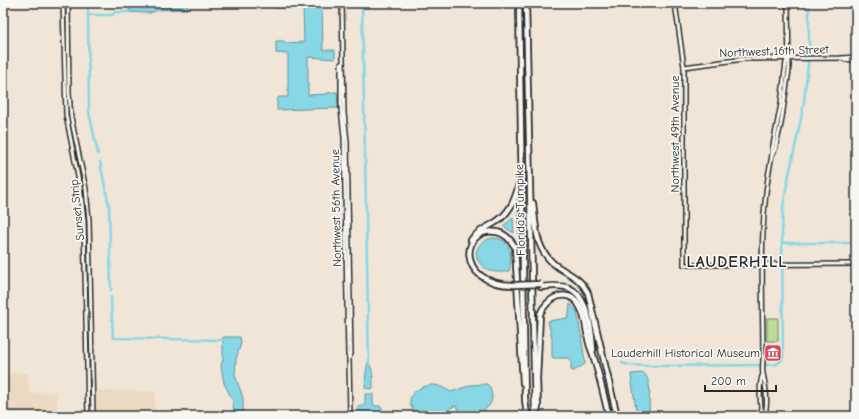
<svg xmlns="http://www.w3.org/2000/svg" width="859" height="419" font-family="'Comic Neue',sans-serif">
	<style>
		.built { fill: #ecd9c2 }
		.green { fill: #bcdd97; stroke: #748461 }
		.water { fill: #88d7e6; stroke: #63929b }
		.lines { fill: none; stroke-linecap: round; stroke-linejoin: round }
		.canal { stroke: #88d7e6; stroke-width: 2.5 }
		.tertiary-casing { stroke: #2b2b2b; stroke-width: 6 }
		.motorway-casing { stroke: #2b2b2b; stroke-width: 8 }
		.tertiary { stroke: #f6f6f2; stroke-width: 3 }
		.motorway { stroke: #f6f6f2; stroke-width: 4.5 }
		.motorway-bridge-casing { stroke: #2b2b2b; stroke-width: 8; stroke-linecap: butt }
		.motorway-bridge { stroke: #f6f6f2; stroke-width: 4.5 }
		.labels { text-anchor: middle; stroke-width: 3.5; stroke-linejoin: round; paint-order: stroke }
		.street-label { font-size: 12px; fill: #2b2b2b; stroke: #f6f6f2 }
		.poi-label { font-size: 12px; fill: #2b2b2b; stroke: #f6f6f2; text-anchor: end }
		.district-label { font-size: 16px; font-weight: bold; letter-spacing: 1px; fill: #2b2b2b; stroke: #f6f6f2 }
	</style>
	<rect width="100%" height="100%" fill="#f0e5d6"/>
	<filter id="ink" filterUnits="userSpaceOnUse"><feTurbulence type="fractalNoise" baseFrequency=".025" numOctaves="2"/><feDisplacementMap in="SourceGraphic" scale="8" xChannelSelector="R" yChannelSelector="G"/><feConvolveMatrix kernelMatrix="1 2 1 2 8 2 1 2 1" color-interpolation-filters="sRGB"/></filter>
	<g filter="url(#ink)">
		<g class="built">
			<polygon points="3,373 28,373 29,393 57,392 57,416 3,416"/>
			<polygon points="95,391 155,391 155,416 96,416"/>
		</g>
		<rect class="green" x="767" y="318" width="11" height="23"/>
		<g class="water">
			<polygon points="130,3 188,3 187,9 158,10 150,13 129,12"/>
			<polygon points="274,3 322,3 323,50 335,50 335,59 308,57 308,95 327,94 327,93 337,92 338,108 277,110 277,100 279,97 288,97 288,54 276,53 276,41 284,41 285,43 304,42 303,6 284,6 284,8 274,8"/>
			<polygon points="513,218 514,233 503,226"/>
			<path d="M492,238C511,238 513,255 509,271C478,279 463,245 492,238Z"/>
			<polygon points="570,304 577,311 585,361 585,364 574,371 571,370 571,360 569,358 553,358 552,356 552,338 548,321 568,318 569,315"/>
			<polygon points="223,337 240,337 241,343 236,359 235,375 243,398 243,416 234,416 233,401 224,383 221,366 223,359"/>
			<path d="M368,362C373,368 373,379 373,388L371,389L365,388L366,372Z"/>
			<path d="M644,373C654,385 647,402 650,416H637L631,376V374Z"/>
			<path d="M487,384C490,387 491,391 492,395C493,412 473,416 460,413L456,406H454L449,409L447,414C436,417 426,416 416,413C413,410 410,406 410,402C409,391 425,385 433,385C440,385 445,389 451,392L471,385Z"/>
			<polygon points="365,394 373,394 373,403 375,406 380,406 382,408 383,416 357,416 358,407 362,406 365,404"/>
		</g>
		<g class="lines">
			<g class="canal">
				<polyline points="88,3 89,112 98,154"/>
				<polyline points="362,3 369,365"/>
				<polyline points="88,15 112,15 115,12 129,12"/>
				<polyline points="100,162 109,206 111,290"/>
				<polyline points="782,243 856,243"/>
				<polyline points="111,297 113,338 223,340"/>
				<path d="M622,363L629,365L649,366L766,365C774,365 780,365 783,357L782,231L783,209L786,189L801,119L804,101L809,55V3"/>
			</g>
			<defs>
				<g id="tertiary">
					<polyline points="63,3 66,115 80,187 84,221 88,416"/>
					<polyline points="68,3 69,93 71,117 86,189 89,220 93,416"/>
					<polyline points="342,3 344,113 347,142 351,354 349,358 350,416"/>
					<polyline points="675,3 684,67 684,265 856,264"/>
					<polyline points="842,58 846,60 856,59"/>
					<polyline points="341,64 341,109 344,137 348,354 349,358"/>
					<polyline points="684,67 744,59 842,58 856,57"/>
					<polyline points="772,155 775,150 781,124 789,70 788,3"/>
					<path d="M763,374C759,381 759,409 764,416"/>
					<path d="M764,416C769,404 766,387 763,374C762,369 763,364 763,359C763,291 758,221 772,155V150L781,104L786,62L788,59"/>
				</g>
				<g id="motorway">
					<polyline points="519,3 525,399 527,416"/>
					<polyline points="526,3 535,416"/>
					<path d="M533,203C536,228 535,251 558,267C571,275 581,279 588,293L617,416"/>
					<path d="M471,240C476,233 483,229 491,225C510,215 516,199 520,179"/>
					<path d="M514,285C454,285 461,225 497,232C506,234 511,240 515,247L523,383"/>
					<path d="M541,287C550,286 561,285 569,288C588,296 592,332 593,350"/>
					<polyline points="607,409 611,416"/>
					<path d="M536,413L538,407L537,379L540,314C547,297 569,286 580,307C586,317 586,332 589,343C590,348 593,353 594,358C599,375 603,392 607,409V416"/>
				</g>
			</defs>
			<use href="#tertiary" class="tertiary-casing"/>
			<use href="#motorway" class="motorway-casing"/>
			<use href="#tertiary" class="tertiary"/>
			<use href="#motorway" class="motorway"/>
			<defs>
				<polyline id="motorway-bridge" points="514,285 541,284"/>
			</defs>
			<use href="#motorway-bridge" class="motorway-bridge-casing"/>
			<use href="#motorway-bridge" class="motorway-bridge"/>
		</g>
	</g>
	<defs>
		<symbol id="museum-square" viewBox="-11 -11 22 22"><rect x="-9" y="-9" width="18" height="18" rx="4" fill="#d1495b" stroke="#f6f6f2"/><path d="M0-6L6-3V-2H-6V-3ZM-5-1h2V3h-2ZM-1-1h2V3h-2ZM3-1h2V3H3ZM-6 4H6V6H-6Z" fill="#fff"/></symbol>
	</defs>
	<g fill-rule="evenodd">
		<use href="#museum-square" x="763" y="343" width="20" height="20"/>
	</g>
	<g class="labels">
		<g class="street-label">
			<text transform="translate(774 51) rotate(-2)" y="4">Northwest 16th Street</text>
			<text transform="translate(675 134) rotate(-90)" y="4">Northwest 49th Avenue</text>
			<text transform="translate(336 208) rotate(-91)" y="4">Northwest 56th Avenue</text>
			<text transform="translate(77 210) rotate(-96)" y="4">Sunset Strip</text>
			<text transform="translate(520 210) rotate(-91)" y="4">Florida's Turnpike</text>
		</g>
		<g class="poi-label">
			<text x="760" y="357">Lauderhill Historical Museum</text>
		</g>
		<g class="district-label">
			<text x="737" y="267">LAUDERHILL</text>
		</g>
	</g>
	<rect width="859" height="419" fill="none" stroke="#f6f6f2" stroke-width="16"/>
	<rect x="8" y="8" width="843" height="403" fill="none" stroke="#2b2b2b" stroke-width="1.5" filter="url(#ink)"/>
	<path d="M705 385v6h71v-6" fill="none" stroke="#2b2b2b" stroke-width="2"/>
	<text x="711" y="385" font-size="12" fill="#2b2b2b" stroke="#f6f6f2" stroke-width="3" paint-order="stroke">200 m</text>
</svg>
